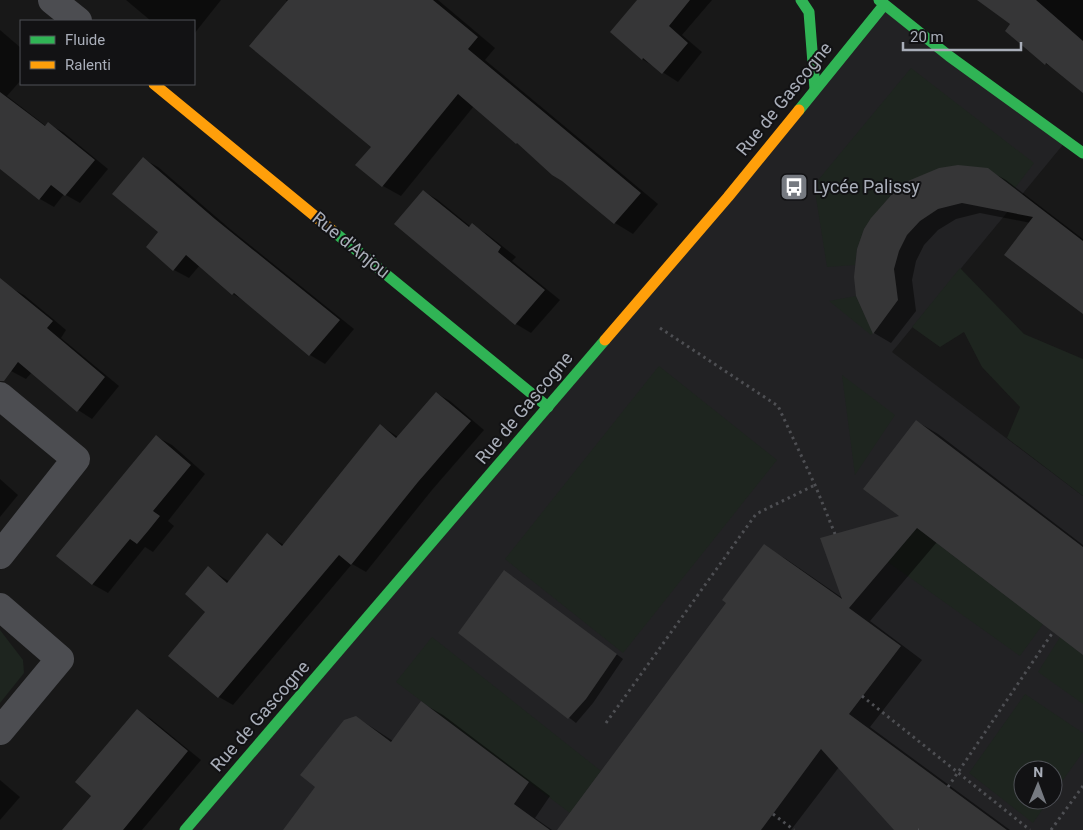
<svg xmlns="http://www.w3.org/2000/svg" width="1083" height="830" font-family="Roboto,sans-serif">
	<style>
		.built { fill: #222224; fill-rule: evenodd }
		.green { fill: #1e251f }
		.shadow { fill: #0007 }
		.building { fill: #363637 }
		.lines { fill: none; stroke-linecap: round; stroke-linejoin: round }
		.path { stroke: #4e4f53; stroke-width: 3; stroke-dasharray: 2.5 4; stroke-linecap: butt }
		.street { stroke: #4c4d51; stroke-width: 28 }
		.fast { stroke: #30b455; stroke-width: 11 }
		.slow { stroke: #ff9f0a; stroke-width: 11 }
		.labels { text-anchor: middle; stroke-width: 4; stroke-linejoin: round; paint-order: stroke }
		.street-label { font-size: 18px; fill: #a9aeb9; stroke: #121214 }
		.poi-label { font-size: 18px; fill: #a9aeb9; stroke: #121214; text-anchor: start }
	</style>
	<rect width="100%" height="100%" fill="#181818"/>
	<path class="built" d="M884,5L1066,141L892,352L1083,496V830H187ZM1023,770H1053V800H1023Z"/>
	<g class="green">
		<polygon points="911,68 1034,163 1015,188 988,169 908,181 894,192 871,219 864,229 857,249 855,265 827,267 814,185"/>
		<polygon points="960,268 1024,334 1083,359 1083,496 1007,438 1020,407 982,367 964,332 940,347 912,327"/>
		<polygon points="856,296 866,318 875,331 871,335 829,301"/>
		<polygon points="659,366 777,460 623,653 505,559"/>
		<polygon points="842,375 895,415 855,475"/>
		<polygon points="917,528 1043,624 1020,656 888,562"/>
		<polygon points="0,630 23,660 24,673 0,703"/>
		<polygon points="432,637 601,771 570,813 396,682"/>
		<polygon points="1060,637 1083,655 1083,704 1038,672"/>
		<polygon points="1025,694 1083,733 1083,752 1053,794 1053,770 1023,770 1023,800 1049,800 1033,823 969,773"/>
	</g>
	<g class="shadow">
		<polygon points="126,0 221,0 194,34 194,21 151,21"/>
		<polygon points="286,0 438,0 495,48 485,60 658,204 633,234 615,223 474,106 401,196 383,186 373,147"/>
		<polygon points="639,0 712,0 682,35 702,52 678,82 642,59"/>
		<polygon points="980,0 1083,0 1083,90 1057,70 1046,64 1006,31 1012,24"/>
		<polygon points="0,30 21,48 21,80 7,96 46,126 48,124 63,132 108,169 80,203 64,194 54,207 40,199 0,168"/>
		<polygon points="143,159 158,167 230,229 354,329 325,364 310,355 248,303 233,294 200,265 189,278 174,270 160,232"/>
		<polygon points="988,170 1006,180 1083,239 1083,312 1031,223 980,213 956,219 938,230 924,245 916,261 912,280 916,311 891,343 874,333 858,250"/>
		<polygon points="423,191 438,200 471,227 472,225 487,234 516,257 512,261 560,300 531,333 516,324 396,224"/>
		<polygon points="0,286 9,287 24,295 53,319 66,330 61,338 119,386 92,419 78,410 32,372 26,379 11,371 0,361"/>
		<polygon points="436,393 450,401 484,430 432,490 366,572 352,564 233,705 219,697 170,656 207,611 208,568 230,582 267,535 284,545 380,425 398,437"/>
		<polygon points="916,421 938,434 1083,545 1083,653 937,542 870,621 922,660 870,727 1010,830 896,830 839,767 791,830 559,830 728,603 764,546 786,559 844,599 902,516"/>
		<polygon points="157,437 172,445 205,474 168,521 174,526 153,552 145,547 108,593 92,584"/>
		<polygon points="0,479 18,495 0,517"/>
		<polygon points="512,576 623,659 593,703 576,723 460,632"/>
		<polygon points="422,703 443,715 550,796 535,818 552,830 284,830 317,787 356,717 393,741"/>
		<polygon points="137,711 151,719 201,760 142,830 64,830 93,795"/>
		<polygon points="0,780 20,797 0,820"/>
	</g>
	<g class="building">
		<polygon points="288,0 433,0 478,37 468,49 641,193 614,224 562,181 552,175 517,143 516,144 458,94 382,187 355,165 371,147 249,46"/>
		<polygon points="637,0 690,0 669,26 688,43 662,74 643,58 642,60 610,32"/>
		<polygon points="977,0 1036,0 1083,41 1083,93 1046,63 1045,65 1005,31 1010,24"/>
		<polygon points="0,92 45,126 48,122 95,160 65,196 51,185 39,200 0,169"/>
		<polygon points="143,157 215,219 340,320 309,356 234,293 232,295 186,255 173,271 146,247 158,232 112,194"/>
		<polygon points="958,165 988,168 1083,241 1083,314 1004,255 1033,217 962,203 938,209 920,221 907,235 899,251 894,269 898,300 873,334 856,296 854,277 857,249 864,229 871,218 894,192 908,181 939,168"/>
		<polygon points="423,190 469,227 472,223 501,247 498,252 545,290 515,325 394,224"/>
		<polygon points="0,278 53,321 47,328 105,377 77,412 18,362 4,381 0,381"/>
		<polygon points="436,392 471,421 418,482 351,565 339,555 218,698 168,656 205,612 185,594 208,566 227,583 267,533 282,546 380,424 396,438"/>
		<polygon points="916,420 1083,547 1083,655 917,528 849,608 901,646 849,714 1007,830 894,830 821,749 761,830 557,830 726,603 722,600 764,544 842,599 820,538 899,516 863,489"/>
		<polygon points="156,435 191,465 153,511 160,516 148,531 137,544 130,539 92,585 56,556"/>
		<polygon points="504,570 617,654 586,699 568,719 458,633"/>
		<polygon points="421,701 529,782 514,804 550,830 283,830 315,787 300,775 344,720 356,716 391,742"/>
		<polygon points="137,709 188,751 123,830 62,830 91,796 75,782"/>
	</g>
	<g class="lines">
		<g class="path">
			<polyline points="660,328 778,406 815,485 835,534"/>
			<polyline points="862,696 1030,830"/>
			<polyline points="606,723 756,514 815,485"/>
			<polyline points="948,787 1053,632"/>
			<polyline points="773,814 794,830"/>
			<polyline points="918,830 919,830"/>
			<polyline points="1051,830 1083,786"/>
		</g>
		<g class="street">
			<polyline points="52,0 78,21"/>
			<polyline points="0,396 76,459 0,555"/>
			<polyline points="0,607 60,659 0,731"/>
		</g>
		<g class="fast">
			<polyline points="801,0 809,12 815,89"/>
			<polyline points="879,0 949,56 1083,153"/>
			<polyline points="799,110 884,5"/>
			<polyline points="333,231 548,407"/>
			<polyline points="185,830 605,340"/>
		</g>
		<g class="slow">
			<polyline points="154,84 333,231"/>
			<polyline points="605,340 728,197 799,110"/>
		</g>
	</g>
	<defs>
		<symbol id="bus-square" viewBox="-11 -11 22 22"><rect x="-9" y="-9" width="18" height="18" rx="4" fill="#767a81" stroke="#121214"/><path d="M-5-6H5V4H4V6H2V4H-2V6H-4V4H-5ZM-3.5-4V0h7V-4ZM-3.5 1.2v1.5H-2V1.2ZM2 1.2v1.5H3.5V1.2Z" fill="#fff"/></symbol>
	</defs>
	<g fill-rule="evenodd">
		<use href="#bus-square" x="778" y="171" width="32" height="32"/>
	</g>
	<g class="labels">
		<g class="street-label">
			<text transform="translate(784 99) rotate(-51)" y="6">Rue de Gascogne</text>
			<text transform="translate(351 245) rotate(39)" y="6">Rue d'Anjou</text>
			<text transform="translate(524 408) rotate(-50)" y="6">Rue de Gascogne</text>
			<text transform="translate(260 716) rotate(-49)" y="6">Rue de Gascogne</text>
		</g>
		<g class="poi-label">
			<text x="813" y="193">Lycée Palissy</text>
		</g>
	</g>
	<rect x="20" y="20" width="175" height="65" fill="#121214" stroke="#4e5056"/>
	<rect x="30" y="36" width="25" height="8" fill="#30b455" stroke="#4e5056"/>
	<text x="65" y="45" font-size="15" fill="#a9aeb9">Fluide</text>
	<rect x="30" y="61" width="25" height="8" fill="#ff9f0a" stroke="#4e5056"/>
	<text x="65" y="70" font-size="15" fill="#a9aeb9">Ralenti</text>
	<g transform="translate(1038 785) rotate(1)"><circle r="24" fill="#121214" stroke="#4e5056"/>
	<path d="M0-4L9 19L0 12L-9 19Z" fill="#767a81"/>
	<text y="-8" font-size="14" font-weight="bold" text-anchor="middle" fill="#a9aeb9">N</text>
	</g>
	<path d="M903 42v8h118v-8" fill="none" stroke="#a9aeb9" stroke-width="2.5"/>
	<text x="910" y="42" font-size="15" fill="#a9aeb9" stroke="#121214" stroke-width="4" paint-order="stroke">20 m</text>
</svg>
